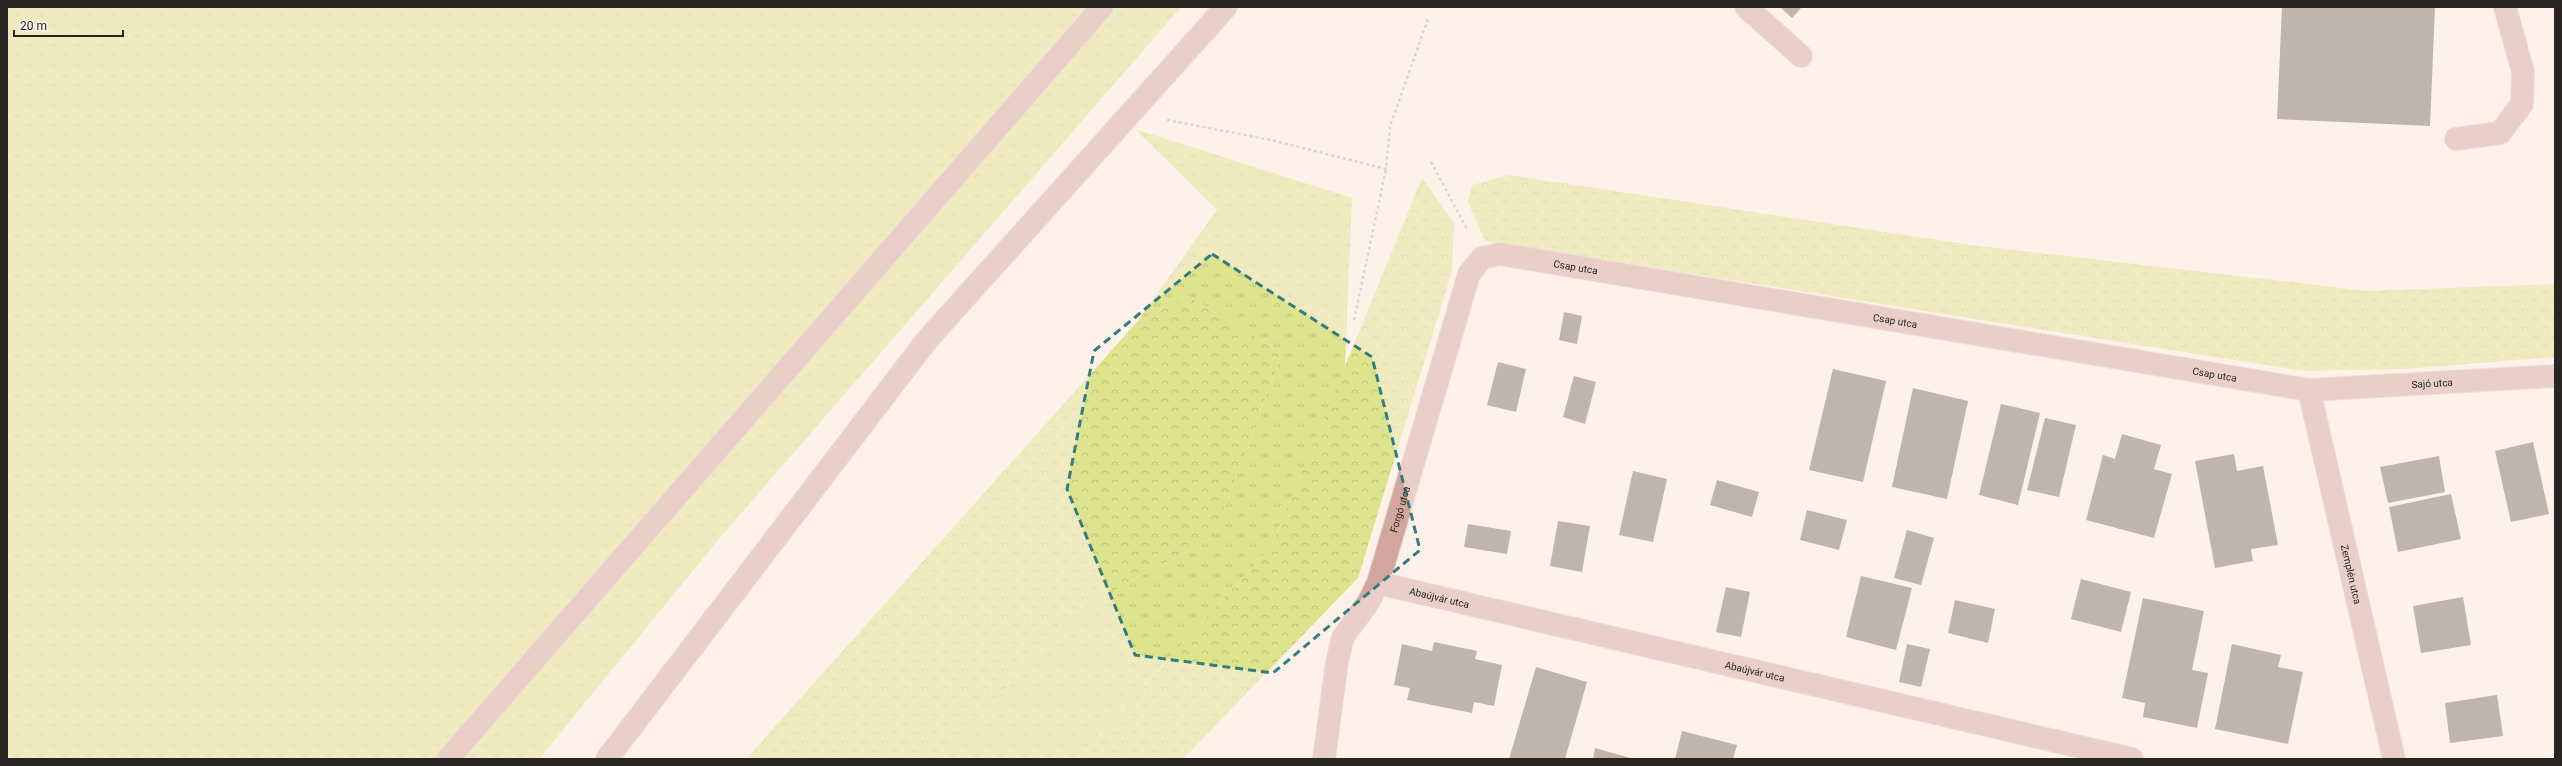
<svg xmlns="http://www.w3.org/2000/svg" width="2562" height="766" font-family="Roboto,sans-serif">
	<style>
		.grass { fill: url(#grass-tufts) }
		.forest { fill: url(#forest-crowns) }
		.building { fill: #736e63 }
		.lines { fill: none; stroke-linecap: round; stroke-linejoin: round }
		.minor-casing { stroke: #d8ccc5; stroke-width: 24 }
		.path { stroke: #bbb1aa; stroke-width: 2.5; stroke-dasharray: 3 3; stroke-linecap: butt }
		.minor { stroke: #d3a59f; stroke-width: 22 }
		.marked { fill: none; stroke: #347d7f; stroke-width: 3; stroke-dasharray: 8 5; stroke-linejoin: round }
		.labels { text-anchor: middle; stroke-width: 4; stroke-linejoin: round; paint-order: stroke }
		.street-label { font-size: 10px; fill: #292522; stroke: #fef1e9 }
	</style>
	<defs>
		<pattern id="grass-tufts" width="24" height="20" patternUnits="userSpaceOnUse"><rect width="24" height="20" fill="#dde48d"/><path d="M3 7l-1-3M5 7V3M7 7l1-3M15 17l-1-3M17 17v-4M19 17l1-3" fill="none" stroke="#bec379"/></pattern>
		<pattern id="forest-crowns" width="20" height="18" patternUnits="userSpaceOnUse"><rect width="20" height="18" fill="#dde48d"/><path d="M2 6a3 3 0 1 1 6 0M12 15a3 3 0 1 1 6 0" fill="none" stroke="#bec379"/></pattern>
	</defs>
	<rect width="100%" height="100%" fill="#fef1e9"/>
	<g class="grass">
		<polygon points="7,7 1181,7 718,540 539,759 7,759"/>
		<polygon points="1135,129 1352,198 1345,367 1271,547 1077,759 942,759 1078,609 1213,538 1282,353 1188,296 1137,322 1217,210"/>
	</g>
	<g class="forest">
		<polygon points="1509,175 1971,245 2368,291 2555,284 2555,357 2405,369 2303,371 1485,241 1468,202 1472,185"/>
		<polygon points="1422,178 1454,223 1452,271 1358,578 1183,759 1077,759 1271,547"/>
		<polygon points="1188,296 1282,353 1213,538 1078,609 942,759 746,759 1137,322"/>
	</g>
	<g class="building">
		<polygon points="1780,7 1802,7 1792,18"/>
		<polygon points="2282,7 2435,7 2430,126 2277,119"/>
		<polygon points="1564,312 1582,316 1577,344 1559,340"/>
		<polygon points="1498,362 1526,369 1516,412 1487,405"/>
		<polygon points="1833,369 1886,381 1863,482 1809,470"/>
		<polygon points="1574,376 1596,382 1585,424 1563,417"/>
		<polygon points="1913,388 1968,401 1947,499 1892,487"/>
		<polygon points="2001,404 2040,413 2018,505 1979,495"/>
		<polygon points="2045,418 2076,425 2059,497 2027,490"/>
		<polygon points="2122,434 2161,445 2154,469 2172,474 2154,538 2086,520 2103,455 2115,459"/>
		<polygon points="2533,442 2549,514 2511,522 2495,451"/>
		<polygon points="2234,454 2237,471 2263,466 2278,545 2251,549 2253,561 2215,568 2195,461"/>
		<polygon points="2439,456 2445,492 2388,503 2380,467"/>
		<polygon points="1633,471 1667,479 1653,542 1619,535"/>
		<polygon points="1717,480 1759,492 1752,517 1710,505"/>
		<polygon points="2451,494 2461,539 2398,552 2389,507"/>
		<polygon points="1807,510 1847,520 1839,550 1800,540"/>
		<polygon points="1558,521 1590,526 1582,572 1550,566"/>
		<polygon points="1468,524 1511,531 1507,554 1464,547"/>
		<polygon points="1907,530 1934,538 1921,585 1894,578"/>
		<polygon points="1861,576 1912,588 1896,650 1846,637"/>
		<polygon points="2081,579 2131,592 2121,632 2071,619"/>
		<polygon points="1726,587 1750,592 1741,637 1716,632"/>
		<polygon points="2463,597 2471,645 2421,653 2413,606"/>
		<polygon points="2143,598 2204,611 2192,670 2208,673 2197,728 2143,717 2145,703 2122,698"/>
		<polygon points="1955,600 1995,609 1988,643 1948,633"/>
		<polygon points="1434,642 1477,651 1475,659 1502,665 1494,706 1474,702 1472,713 1407,700 1410,688 1394,685 1402,644 1432,651"/>
		<polygon points="1907,644 1930,649 1921,687 1899,682"/>
		<polygon points="2232,644 2281,655 2278,667 2303,672 2288,744 2215,729"/>
		<polygon points="1536,667 1587,682 1565,759 1509,759"/>
		<polygon points="2497,695 2503,736 2450,743 2445,703"/>
		<polygon points="1682,731 1737,745 1733,759 1675,759"/>
		<polygon points="1595,748 1634,759 1593,759"/>
	</g>
	<g class="lines">
		<defs>
			<g id="minor">
				<polyline points="1746,7 1801,56"/>
				<polyline points="2456,139 2500,133 2522,104 2523,72 2505,7"/>
				<path id="s1" d="M2309,390L2394,759"/>
				<path id="s2" d="M1378,583L2132,759"/>
				<polyline points="448,759 1102,7"/>
				<polyline points="607,759 927,340 1226,7"/>
				<path id="s3" d="M1324,759L1337,662L1343,637L1368,603L1378,583L1469,274L1482,258L1500,254L2309,390L2555,376"/>
			</g>
		</defs>
		<use href="#minor" class="minor-casing"/>
		<g class="path">
			<polyline points="1167,120 1271,140 1386,169 1390,126 1428,19"/>
			<polyline points="1431,162 1468,231"/>
			<polyline points="1354,320 1386,169"/>
		</g>
		<use href="#minor" class="minor"/>
	</g>
	<path d="M0 0H2562V766H0ZM1212,254L1372,357L1420,550L1273,673L1135,655L1067,489L1094,351Z" fill="#fef1e9" fill-opacity=".55" fill-rule="evenodd"/>
	<path class="marked" d="M1212,254L1372,357L1420,550L1273,673L1135,655L1067,489L1094,351Z"/>
	<g class="labels">
		<g class="street-label">
			<text dy="4" stroke="none"><textPath href="#s3" startOffset="626">Csap utca</textPath></text>
			<text dy="4" stroke="none"><textPath href="#s3" startOffset="950">Csap utca</textPath></text>
			<text dy="4" stroke="none"><textPath href="#s3" startOffset="1274">Csap utca</textPath></text>
			<text dy="4" stroke="none"><textPath href="#s3" startOffset="1493">Sajó utca</textPath></text>
			<text dy="4" stroke="none"><textPath href="#s3" startOffset="265">Forgó utca</textPath></text>
			<text dy="4" stroke="none"><textPath href="#s1" startOffset="189">Zemplén utca</textPath></text>
			<text dy="4" stroke="none"><textPath href="#s2" startOffset="63">Abaújvár utca</textPath></text>
			<text dy="4" stroke="none"><textPath href="#s2" startOffset="387">Abaújvár utca</textPath></text>
		</g>
	</g>
	<rect width="2562" height="766" fill="none" stroke="#292522" stroke-width="16"/>
	<path d="M14 30v6h109v-6" fill="none" stroke="#292522" stroke-width="2"/>
	<text x="20" y="30" font-size="12" fill="#292522" stroke="#fef1e9" stroke-width="3" paint-order="stroke">20 m</text>
</svg>
